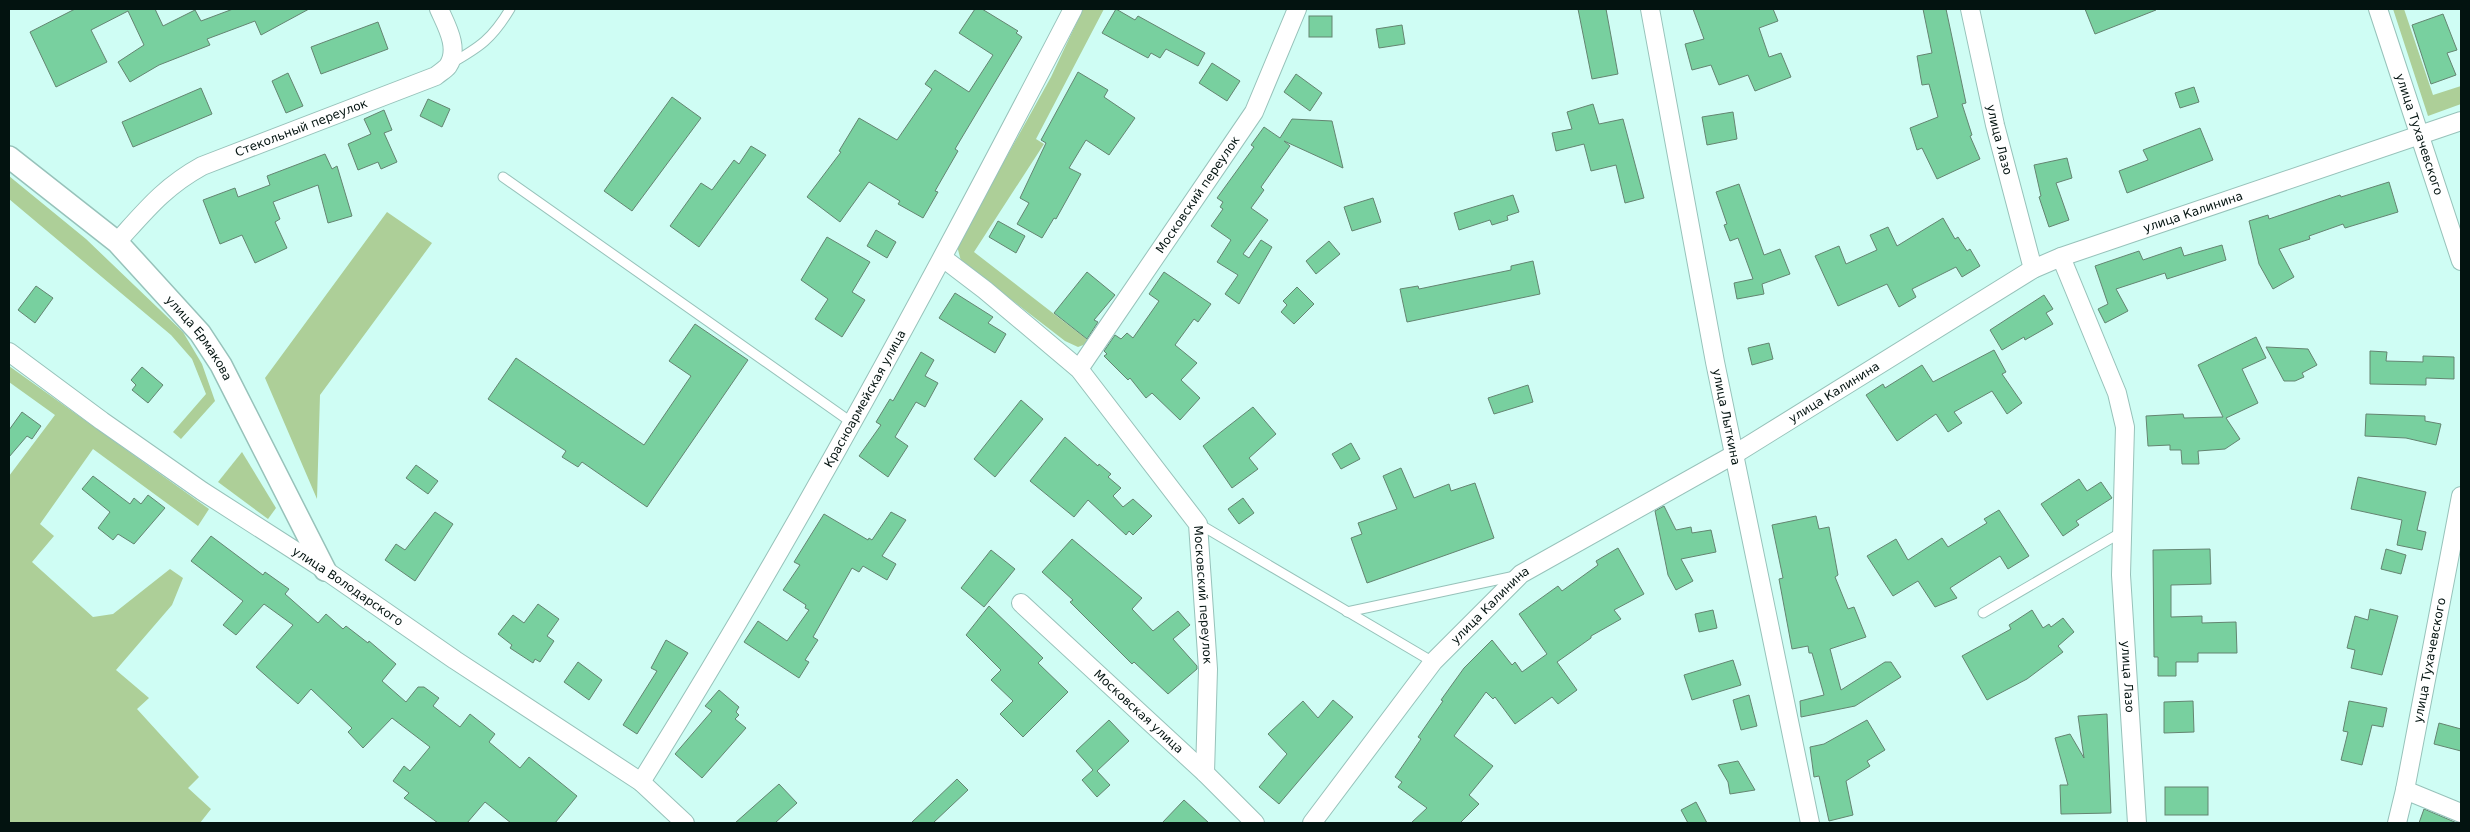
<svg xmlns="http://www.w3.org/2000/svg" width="2470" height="832" font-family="'DejaVu Sans',sans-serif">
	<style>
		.green { fill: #adcf98 }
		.building { fill: #78d09f; stroke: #648571 }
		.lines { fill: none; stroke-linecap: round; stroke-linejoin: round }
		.service-casing { stroke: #97c2ba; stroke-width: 11 }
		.minor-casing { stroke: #97c2ba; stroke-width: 20 }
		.tertiary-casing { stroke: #97c2ba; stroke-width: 24 }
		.service { stroke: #fff; stroke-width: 9 }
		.minor { stroke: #fff; stroke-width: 18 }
		.tertiary { stroke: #fff; stroke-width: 21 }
		.labels { text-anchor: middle; stroke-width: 4; stroke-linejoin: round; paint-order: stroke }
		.street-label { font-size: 12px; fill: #031310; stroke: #fff }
	</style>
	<rect width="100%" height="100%" fill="#cffdf4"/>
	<g class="green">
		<polygon points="1083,9 1104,9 1036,139 1044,144 974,252 1089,341 1086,344 1078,347 1065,341 961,261 957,246 1051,77"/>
		<polygon points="2393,9 2404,9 2433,95 2461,86 2461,104 2428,116"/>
		<polygon points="9,176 86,239 183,332 202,364 215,401 181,439 173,432 206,394 192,359 171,335 9,199"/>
		<polygon points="387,212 432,243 320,395 317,499 265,378"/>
		<polygon points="9,366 209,509 198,526 93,449 40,524 54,536 32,562 93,617 113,614 170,569 183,578 172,605 116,670 149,698 137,709 199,777 188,788 211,809 200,823 9,822 9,476 55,415 9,382"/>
		<polygon points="242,452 276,508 268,519 218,482"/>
	</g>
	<g class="building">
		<polygon points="75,9 155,9 163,26 195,10 201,21 233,9 309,9 261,35 255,21 207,39 210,45 159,65 130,82 118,62 144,45 128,11 91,30 107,62 56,87 30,32"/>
		<polygon points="975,9 982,9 1018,31 1016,33 1022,37 955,149 958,151 935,191 938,192 923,218 898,204 900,201 869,182 840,222 807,197 841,152 839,151 859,118 897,140 932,89 925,84 935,70 969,92 993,55 959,33"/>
		<polygon points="1116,9 1135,20 1138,16 1205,53 1198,66 1166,49 1160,58 1151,53 1148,58 1102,33"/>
		<polygon points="1578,9 1606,9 1618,74 1592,79"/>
		<polygon points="1693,9 1773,9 1778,21 1759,28 1769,57 1781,53 1791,77 1755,91 1748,75 1719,85 1711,65 1692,70 1685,44 1704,39"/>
		<polygon points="1923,9 1946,9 1966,103 1962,104 1972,135 1970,136 1980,159 1937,179 1922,148 1917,150 1910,128 1938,117 1929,84 1922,85 1917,56 1932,53"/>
		<polygon points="2085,9 2156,9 2156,10 2095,34"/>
		<polygon points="2443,14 2457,50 2447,53 2456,75 2431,84 2412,25"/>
		<rect x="1309" y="16" width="23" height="21"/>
		<polygon points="378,22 388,49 321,74 311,47"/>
		<polygon points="1402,25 1405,44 1379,48 1376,29"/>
		<polygon points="1212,63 1240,81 1227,101 1199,83"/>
		<polygon points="1078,72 1108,90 1104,97 1135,118 1109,155 1086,140 1069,168 1081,174 1056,219 1054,218 1042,238 1017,224 1029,203 1020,198 1046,143 1041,140"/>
		<polygon points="288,73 303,106 286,113 272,81"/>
		<polygon points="1296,74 1322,93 1310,111 1284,92"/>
		<polygon points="2194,87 2199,102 2180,108 2175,93"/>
		<polygon points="201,88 212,114 133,147 122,122"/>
		<polygon points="672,97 701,118 632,211 604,191"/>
		<polygon points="428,99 450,109 442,127 420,116"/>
		<polygon points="1593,104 1599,124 1623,119 1644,198 1625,203 1616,165 1591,171 1584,144 1556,151 1552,133 1572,129 1567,112"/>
		<polygon points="384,110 392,130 384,133 397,162 381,169 378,162 358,170 348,144 371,134 364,119"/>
		<polygon points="1733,112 1737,139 1707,145 1702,117"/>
		<polygon points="1292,119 1332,121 1343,168 1284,141 1290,146 1261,187 1264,190 1251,208 1268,220 1243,254 1249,258 1261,240 1272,247 1239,304 1225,294 1238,275 1217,262 1231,240 1211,226 1223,209 1220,207 1223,202 1217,198 1254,147 1251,145 1264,127 1280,138"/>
		<polygon points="2200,128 2213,160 2127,193 2119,171 2148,160 2143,150"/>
		<polygon points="751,146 766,155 699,247 670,226 701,183 712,190 734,160 739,164"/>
		<polygon points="325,154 332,169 337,166 352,216 328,223 318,185 273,202 280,219 275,222 287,248 255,263 242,235 220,244 203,200 235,188 238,197 270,185 267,176"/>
		<polygon points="2067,158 2072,178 2056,183 2069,220 2049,227 2039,197 2041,196 2034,165"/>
		<polygon points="2389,182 2398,212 2345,228 2343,224 2309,236 2310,239 2279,249 2294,277 2273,289 2259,264 2249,221 2268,215 2269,219 2340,195 2341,197"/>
		<polygon points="1739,184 1764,255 1780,249 1790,274 1762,284 1764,294 1737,299 1734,283 1753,279 1738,238 1730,241 1724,225 1727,224 1716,192"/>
		<polygon points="1513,195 1519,212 1507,216 1508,220 1492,225 1490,220 1459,230 1454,213"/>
		<polygon points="1373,198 1381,222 1352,231 1344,207"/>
		<polygon points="1943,218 1955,239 1958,237 1967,251 1970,249 1980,266 1962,277 1956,267 1912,289 1916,297 1899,307 1887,284 1838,306 1815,256 1839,246 1846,264 1877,250 1870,235 1888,227 1897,246"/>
		<polygon points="998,221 1025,236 1016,253 989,237"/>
		<polygon points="876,230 896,242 887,258 867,246"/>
		<polygon points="827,237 870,262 852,292 865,300 842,337 815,319 828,299 801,280"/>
		<polygon points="1329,241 1340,254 1316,274 1306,261"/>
		<polygon points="2222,245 2226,260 2167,279 2165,273 2116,289 2128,311 2105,323 2098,309 2108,304 2095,266 2139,251 2143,260 2181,247 2184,256"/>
		<polygon points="1533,261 1540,294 1407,322 1400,289 1418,286 1419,289 1511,270 1511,266"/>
		<polygon points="1087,272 1115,295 1094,320 1098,322 1087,339 1054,313"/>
		<polygon points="1164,272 1211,304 1198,322 1194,319 1175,345 1197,363 1181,380 1200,398 1180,420 1152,393 1146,398 1130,378 1128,380 1104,356 1107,354 1104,351 1115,335 1121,339 1127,333 1133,338 1159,301 1149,294"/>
		<polygon points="36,286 53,298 35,323 18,310"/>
		<polygon points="1297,287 1314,304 1294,324 1281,312 1287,305 1283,301"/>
		<polygon points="955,293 993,317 988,323 1006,334 995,353 939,318"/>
		<polygon points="2044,295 2053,309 2046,313 2053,324 2025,340 2024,337 2002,350 1990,330"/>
		<polygon points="695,324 748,360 647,507 582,462 578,467 562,457 566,451 488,399 516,358 644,445 691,376 669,361"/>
		<polygon points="2256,337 2266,358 2242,369 2258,403 2226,418 2240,439 2225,449 2198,451 2199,464 2182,464 2181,450 2170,450 2170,445 2148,446 2146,416 2183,414 2184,418 2223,417 2198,365"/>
		<polygon points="1769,343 1773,359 1752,365 1748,348"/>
		<polygon points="2266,347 2308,349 2317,365 2302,373 2304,377 2295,381 2284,381"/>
		<polygon points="1994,350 2006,372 2002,374 2022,403 2007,414 1992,391 1954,412 1962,423 1948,432 1936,414 1897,441 1866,395 1883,384 1885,388 1922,365 1933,382"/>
		<polygon points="2370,351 2387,352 2386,361 2423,362 2423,356 2454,357 2454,379 2426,378 2426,385 2370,384"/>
		<polygon points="921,352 934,360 925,376 938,383 925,407 916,402 895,437 908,446 888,477 859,456 881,425 876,422 890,399 893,401"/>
		<polygon points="142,367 163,385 148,403 132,390 136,385 131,380"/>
		<polygon points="1528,385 1533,402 1494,414 1488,398"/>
		<polygon points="1021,400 1043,419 995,477 974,459"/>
		<polygon points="1253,407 1276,434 1249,458 1258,469 1232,488 1203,446"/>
		<polygon points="22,412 41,426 32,439 27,436 9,457 9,430"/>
		<polygon points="2366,414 2425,416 2425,421 2441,424 2436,445 2406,438 2365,436"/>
		<polygon points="1065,437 1098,466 1099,464 1111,474 1108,477 1121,488 1113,496 1123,507 1133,499 1152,516 1133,535 1129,531 1126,535 1088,500 1074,517 1030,481"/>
		<polygon points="1351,443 1360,459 1341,469 1332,454"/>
		<polygon points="416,465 438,481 428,494 406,478"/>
		<polygon points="1401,468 1414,498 1449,484 1451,491 1475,483 1494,538 1367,583 1351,538 1362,534 1358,523 1397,509 1383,476"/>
		<polygon points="93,476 130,504 134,498 141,504 148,495 165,508 134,544 118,534 113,540 98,528 110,512 82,489"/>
		<polygon points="2358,477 2426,492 2417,530 2426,532 2422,550 2397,545 2402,520 2351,509"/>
		<polygon points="2079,479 2087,491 2101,482 2112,498 2076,521 2079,525 2063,536 2041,504"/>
		<polygon points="1243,498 1254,513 1239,524 1228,509"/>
		<polygon points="1664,506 1676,530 1691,527 1692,533 1711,530 1716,552 1681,559 1693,581 1676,590 1668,575 1655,511"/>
		<polygon points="1999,510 2029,556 2008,569 2000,556 1950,588 1957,598 1935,607 1918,581 1893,596 1867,556 1896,539 1908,560 1942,538 1948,547 1987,523 1984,519"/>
		<polygon points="435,512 453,524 415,581 385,560 396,544 405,550"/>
		<polygon points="891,512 906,520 882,556 896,564 887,580 863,566 859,572 852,568 813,637 818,640 805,660 809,662 799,678 744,642 758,621 787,641 809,610 805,608 806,605 783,590 800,565 794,562 824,514 868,540 869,538 872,540"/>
		<polygon points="1816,516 1819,529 1829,527 1838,575 1835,577 1848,609 1854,607 1866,637 1830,649 1841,690 1885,662 1891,662 1901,677 1855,706 1801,717 1800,701 1824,695 1812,653 1809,653 1808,646 1792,649 1779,579 1783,578 1772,525"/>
		<polygon points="211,536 263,575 265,572 289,589 285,594 318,623 326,614 343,629 346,626 368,643 369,641 396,664 382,681 406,702 418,687 424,687 439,698 433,706 460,727 470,714 495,734 489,742 520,768 529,757 577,796 555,823 511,823 485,802 467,823 438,823 404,798 409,793 393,781 404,766 410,771 430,747 392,718 363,748 348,732 352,728 311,689 298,704 256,667 293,625 264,604 236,635 223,625 243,601 191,561"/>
		<polygon points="1072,539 1142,598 1132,609 1153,631 1178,611 1190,625 1173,639 1197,666 1197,669 1168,694 1134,662 1132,664 1070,602 1073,600 1042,572"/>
		<polygon points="1618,548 1644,594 1614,610 1621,619 1591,636 1591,638 1557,662 1577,690 1558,704 1552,697 1515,724 1495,697 1493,699 1486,692 1454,736 1493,766 1469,795 1479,804 1460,823 1411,823 1427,808 1398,787 1402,782 1395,777 1421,739 1418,737 1443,701 1441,700 1464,668 1492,640 1512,665 1515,662 1522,672 1547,654 1519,614 1558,586 1562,591 1598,565 1596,561"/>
		<polygon points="2210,549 2211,584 2171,585 2171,617 2202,616 2202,623 2236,622 2237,653 2198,653 2198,662 2176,662 2176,676 2158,676 2158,657 2154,657 2153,550"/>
		<polygon points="2386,549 2406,555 2401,574 2381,569"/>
		<polygon points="991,550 1015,569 984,607 961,588"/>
		<polygon points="538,604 559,619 547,636 554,641 540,662 535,659 533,663 510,648 512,645 498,634 513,615 524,623"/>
		<polygon points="989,606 1043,658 1038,663 1068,692 1023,737 1000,714 1013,701 991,680 1001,670 966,635"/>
		<polygon points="2370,609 2398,616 2382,675 2351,668 2355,650 2347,648 2355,616 2368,620"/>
		<polygon points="1713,610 1717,628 1699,632 1695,614"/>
		<polygon points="2032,610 2043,628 2049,624 2051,627 2063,618 2074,632 2058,646 2063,652 2027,679 1987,700 1962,656 2011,629 2009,625"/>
		<polygon points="666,640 688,653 637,734 623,725 657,671 651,668"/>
		<polygon points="1733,660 1741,685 1692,700 1684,675"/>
		<polygon points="578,662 602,680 589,700 564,682"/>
		<polygon points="719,690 739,707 736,712 739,715 735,719 746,728 702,778 675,754 712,711 705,706"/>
		<polygon points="1749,695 1757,726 1741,730 1733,700"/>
		<polygon points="1333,700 1353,717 1279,804 1259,787 1287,754 1268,734 1303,701 1318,718"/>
		<polygon points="2193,701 2194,732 2164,733 2164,702"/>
		<polygon points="2349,701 2387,708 2383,727 2372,725 2362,765 2341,760 2348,732 2343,731"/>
		<polygon points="2107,714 2111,813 2061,814 2060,785 2068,785 2055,738 2070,734 2084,758 2078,716"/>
		<polygon points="1109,720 1129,741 1097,771 1110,785 1097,797 1082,780 1093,770 1076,751"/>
		<polygon points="1867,720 1885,750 1867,761 1870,766 1846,781 1853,815 1829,821 1819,776 1814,777 1810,747 1824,744"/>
		<polygon points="2439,723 2461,729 2461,751 2434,744"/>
		<polygon points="1738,761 1755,790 1730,794 1728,782 1718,765"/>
		<polygon points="957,779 968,790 933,823 911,823"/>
		<polygon points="779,784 797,803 775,823 735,823"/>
		<rect x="2165" y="787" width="43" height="28"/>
		<polygon points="1184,800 1209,823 1162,823"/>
		<polygon points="1696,802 1707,823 1688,823 1681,810"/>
		<polygon points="2424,809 2457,823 2460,823 2419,823"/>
	</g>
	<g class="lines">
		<defs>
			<g id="service">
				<path d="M450,64C480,47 492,39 510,9"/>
				<polyline points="503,177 851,422"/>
				<polyline points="1199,524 1433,662"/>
				<polyline points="1347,612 1515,576"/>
				<polyline points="1983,613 2122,532"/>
			</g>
			<g id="minor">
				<path id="s1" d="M1650,9L1715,362L1810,823"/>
				<path id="s2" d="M1970,9L1995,125L2033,269"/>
				<path id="s3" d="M2378,9L2461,261"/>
				<path id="s4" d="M117,242C146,210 164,187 202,166L436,76C439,73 445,70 448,66C460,48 446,25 439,9"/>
				<path id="s5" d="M2061,257L2117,393L2125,427L2121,575L2137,823"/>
				<path id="s6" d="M943,258L985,290L1079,369L1198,524L1208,669L1205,773"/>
				<path id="s7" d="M9,352L102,421L202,491L325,570L455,660L641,782L685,823"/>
				<path id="s8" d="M1079,369L1254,112L1297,9"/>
				<path id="s9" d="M1021,603L1205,773L1255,823"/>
				<path id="s10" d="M641,782C798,531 937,271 1073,9"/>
				<polyline points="2405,790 2461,813"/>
				<path id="s11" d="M1312,823L1433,662L1521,574L1735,454L2033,269L2061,257L2461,121"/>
				<path id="s12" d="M2397,823L2405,790L2461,496"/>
			</g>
			<g id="tertiary">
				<path id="s13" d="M9,157L117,242L200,333L221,365L325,570"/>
			</g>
		</defs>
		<use href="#service" class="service-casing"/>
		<use href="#minor" class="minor-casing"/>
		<use href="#tertiary" class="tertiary-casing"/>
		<use href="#service" class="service"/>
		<use href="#minor" class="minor"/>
		<use href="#tertiary" class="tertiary"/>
	</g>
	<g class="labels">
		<g class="street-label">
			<text dy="4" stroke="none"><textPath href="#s4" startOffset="221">Стекольный переулок</textPath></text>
			<text dy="4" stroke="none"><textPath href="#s3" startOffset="132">улица Тухачевского</textPath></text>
			<text dy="4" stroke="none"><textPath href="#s2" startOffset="134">улица Лазо</textPath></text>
			<text dy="4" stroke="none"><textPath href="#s8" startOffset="211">Московский переулок</textPath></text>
			<text dy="4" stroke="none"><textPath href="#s11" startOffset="1092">улица Калинина</textPath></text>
			<text dy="4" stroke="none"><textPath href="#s13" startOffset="264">улица Ермакова</textPath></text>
			<text dy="4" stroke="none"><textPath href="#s11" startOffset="688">улица Калинина</textPath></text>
			<text dy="4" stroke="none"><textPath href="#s10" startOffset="444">Красноармейская улица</textPath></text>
			<text dy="4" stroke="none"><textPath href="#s1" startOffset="415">улица Лыткина</textPath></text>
			<text dy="4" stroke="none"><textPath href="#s7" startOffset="412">улица Володарского</textPath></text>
			<text dy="4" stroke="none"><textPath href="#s6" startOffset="442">Московский переулок</textPath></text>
			<text dy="4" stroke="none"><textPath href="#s11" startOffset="282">улица Калинина</textPath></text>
			<text dy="4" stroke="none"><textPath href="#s12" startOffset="166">улица Тухачевского</textPath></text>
			<text dy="4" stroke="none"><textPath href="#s5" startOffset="432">улица Лазо</textPath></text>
			<text dy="4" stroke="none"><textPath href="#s9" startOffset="160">Московская улица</textPath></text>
		</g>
	</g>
	<rect width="2470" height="832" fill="none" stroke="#031310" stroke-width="20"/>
</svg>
